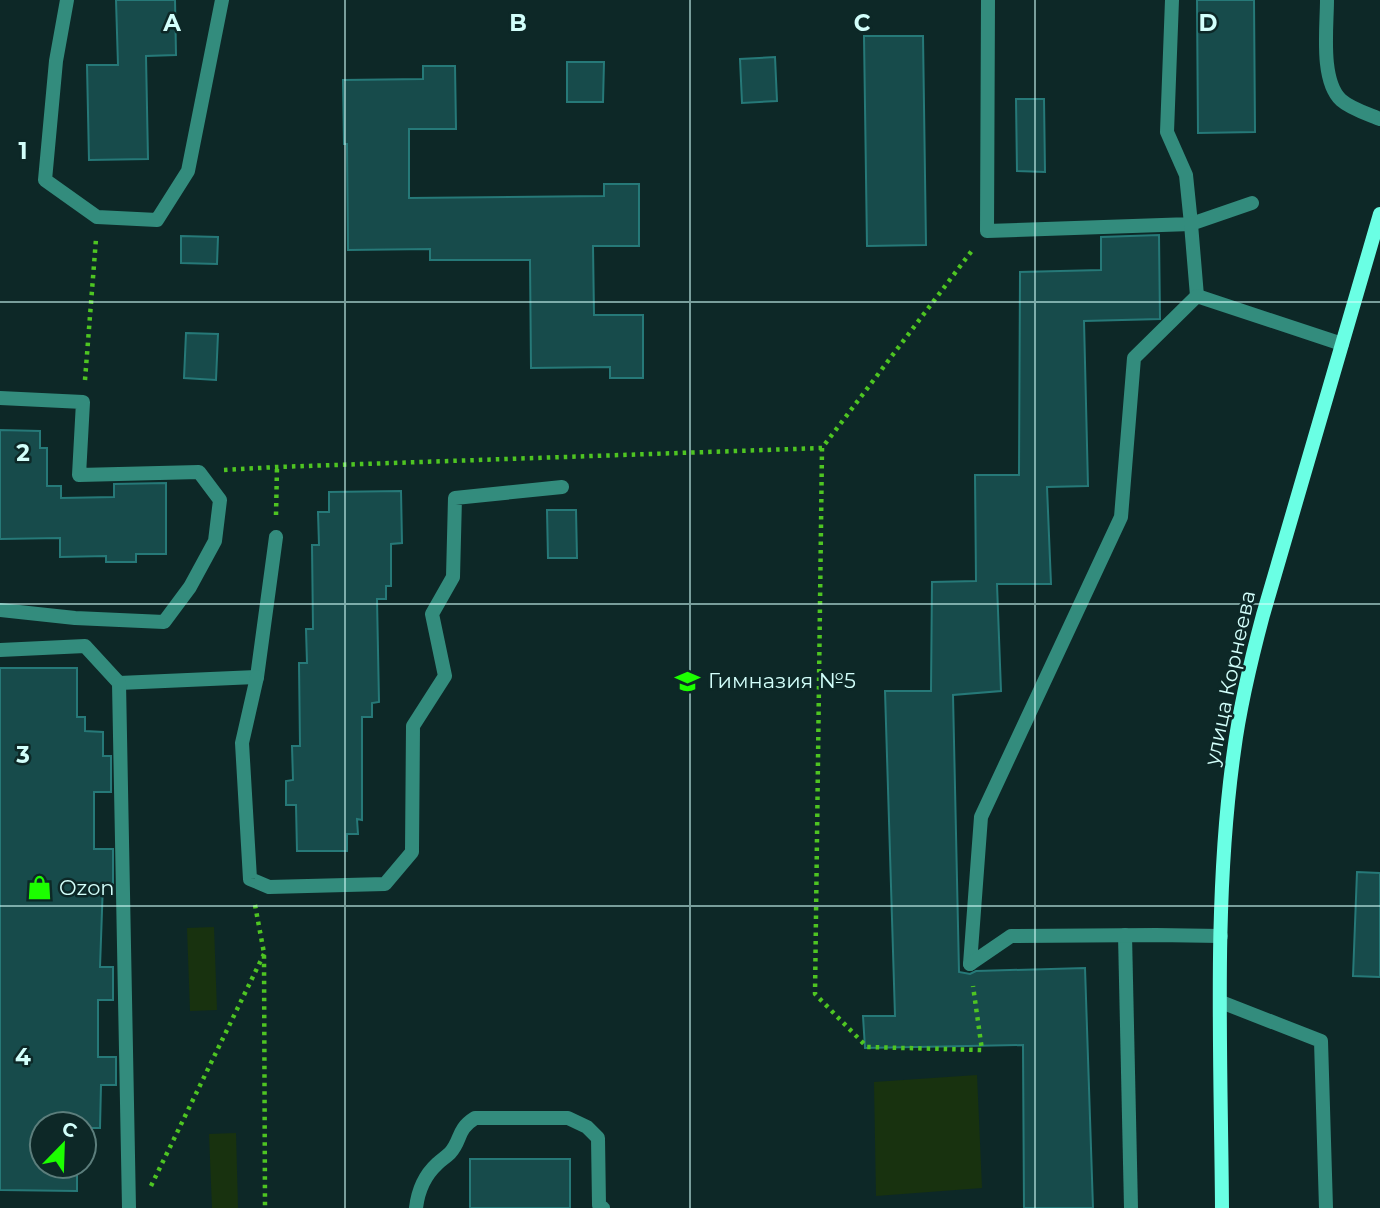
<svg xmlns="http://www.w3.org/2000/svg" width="1380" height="1208" font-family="Montserrat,sans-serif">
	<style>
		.green { fill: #18320f }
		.building { fill: #174b4b; stroke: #267978; stroke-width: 2 }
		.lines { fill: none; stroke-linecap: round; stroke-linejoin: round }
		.path { stroke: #4ec522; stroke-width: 4.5; stroke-dasharray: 3.5 5; stroke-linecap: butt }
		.lane { stroke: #338c7d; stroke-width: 14 }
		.secondary { stroke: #6affe4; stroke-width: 14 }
		.grid { fill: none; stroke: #d3fffb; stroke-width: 2; stroke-opacity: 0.55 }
		.labels { text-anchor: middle; stroke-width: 5; stroke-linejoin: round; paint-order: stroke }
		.street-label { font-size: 21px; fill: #d3fffb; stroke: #0d2827 }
		.poi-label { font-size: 21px; fill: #d3fffb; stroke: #0d2827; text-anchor: start }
		.grid-label { font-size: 23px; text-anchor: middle; font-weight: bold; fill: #d3fffb; stroke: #0d2827; stroke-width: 5; stroke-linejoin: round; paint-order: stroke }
	</style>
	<rect width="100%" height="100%" fill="#0d2827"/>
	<g class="green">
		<polygon points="214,927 217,1010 190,1011 187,928"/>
		<polygon points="977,1075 982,1188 876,1196 874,1082"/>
		<polygon points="236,1133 238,1208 212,1208 209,1134"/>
	</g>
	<g class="building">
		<polygon points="116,0 175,0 176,55 146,56 148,159 89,160 87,65 118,65"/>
		<polygon points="1197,0 1254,0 1255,132 1198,133"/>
		<polygon points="864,36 923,36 926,245 867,246"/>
		<polygon points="775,57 777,101 742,103 740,59"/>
		<polygon points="567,62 604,62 603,102 567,102"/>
		<polygon points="423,66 455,66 456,129 409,129 409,198 604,196 604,184 639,184 639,246 593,246 594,315 643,315 643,378 610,378 610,367 531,368 530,260 430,260 430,249 348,250 347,144 344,144 343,80 423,79"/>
		<polygon points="1016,99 1044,99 1045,172 1017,171"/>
		<polygon points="1159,235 1160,319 1084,321 1088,486 1047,487 1051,584 997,584 1001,691 953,695 959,972 970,974 976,971 1085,968 1093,1208 1024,1208 1023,1045 865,1048 863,1016 895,1016 885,691 931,691 932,582 976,581 975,475 1019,475 1020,272 1101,270 1101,237"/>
		<polygon points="181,236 218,237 217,264 181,263"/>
		<polygon points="186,333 218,334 216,380 184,378"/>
		<polygon points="0,430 40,431 40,448 47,448 47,486 61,486 61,498 114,497 114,484 166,483 166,554 136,554 136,562 106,562 106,556 60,557 60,538 0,539"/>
		<polygon points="401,491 402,543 391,544 391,586 386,586 386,599 377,599 379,702 372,703 372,717 362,717 362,820 357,819 358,834 347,834 347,851 297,851 296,805 286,805 286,781 293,780 292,746 300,746 299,663 307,663 306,629 313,629 312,545 319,545 318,512 329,512 329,492"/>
		<polygon points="547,510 576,510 577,558 548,558"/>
		<polygon points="0,668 77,668 77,717 85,717 85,731 103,732 103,756 111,756 111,792 94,792 94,849 113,849 113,883 103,883 100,967 113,967 113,1000 98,1000 98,1057 116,1057 116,1085 101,1085 100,1128 89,1128 89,1145 84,1145 84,1124 42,1124 42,1166 77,1166 77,1191 0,1190"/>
		<polygon points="1357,872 1380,873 1380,977 1353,976"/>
		<rect x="470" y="1159" width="100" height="49"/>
	</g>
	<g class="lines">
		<g class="path">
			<polyline points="85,380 96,239"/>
			<polyline points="822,448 815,994 867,1047 982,1050 973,986"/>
			<polyline points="224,470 277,467 822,448 974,248"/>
			<polyline points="276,515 277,467"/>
			<polyline points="255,905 264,953 265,1208"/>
			<polyline points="151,1186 264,954"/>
		</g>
		<g class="lane">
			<polyline points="67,0 56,61 45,180 97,217 157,220 188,171 222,0"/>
			<polyline points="988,0 987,231 1191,224 1186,175 1167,132 1172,0"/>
			<path d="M1327,0C1327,27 1320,80 1341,100C1351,109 1368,114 1380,119"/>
			<polyline points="1197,296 1191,224 1252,203"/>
			<polyline points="0,398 83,402 79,475 199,472 220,500 215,541 190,587 164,622 75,618 0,610"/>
			<polyline points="0,650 85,646 119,683 257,677 276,537"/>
			<polyline points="257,677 242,743 250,879 269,887 385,884 412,852 413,726 445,676 432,614 453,577 455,498 562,487"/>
			<polyline points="119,683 129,1208"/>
			<polyline points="1125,935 1131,1208"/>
			<polyline points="970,964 981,817 1121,517 1134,358 1197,296 1342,344"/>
			<polyline points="970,964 1011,936 1156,935 1221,936"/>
			<polyline points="1221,1002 1321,1041 1326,1208"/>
			<path d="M416,1208C418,1191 424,1176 437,1164C441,1160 446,1157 450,1153C462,1140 456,1130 475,1118H568L587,1127L598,1138L599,1205L603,1208"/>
		</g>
		<path class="secondary" d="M1222,1208C1221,1057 1213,900 1234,751C1240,705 1251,660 1263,615L1380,214"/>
	</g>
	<path class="grid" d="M345,0V1208M690,0V1208M1035,0V1208M0,302H1380M0,604H1380M0,906H1380"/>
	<defs>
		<symbol id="school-bare" viewBox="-9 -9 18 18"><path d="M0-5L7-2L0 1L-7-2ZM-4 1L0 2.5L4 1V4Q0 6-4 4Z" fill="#1cfe00" stroke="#0d2827" stroke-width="2.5" paint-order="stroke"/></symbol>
		<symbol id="shop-bare" viewBox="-9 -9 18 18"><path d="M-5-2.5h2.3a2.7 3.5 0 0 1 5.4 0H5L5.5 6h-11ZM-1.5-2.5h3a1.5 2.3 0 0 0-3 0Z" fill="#1cfe00" stroke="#0d2827" stroke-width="2.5" paint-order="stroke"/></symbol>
	</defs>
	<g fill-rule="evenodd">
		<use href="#school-bare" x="670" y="664" width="35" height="35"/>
		<use href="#shop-bare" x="22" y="870" width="35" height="35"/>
	</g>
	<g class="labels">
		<g class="street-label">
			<text transform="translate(1230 678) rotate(-78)" y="7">улица Корнеева</text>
		</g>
		<g class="poi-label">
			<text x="708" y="688">Гимназия №5</text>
			<text x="59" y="895">Ozon</text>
		</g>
	</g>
	<g class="grid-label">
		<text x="172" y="31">A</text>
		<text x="518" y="31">B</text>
		<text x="862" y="31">C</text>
		<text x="1208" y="31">D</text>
		<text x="23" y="159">1</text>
		<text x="23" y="461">2</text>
		<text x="23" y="763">3</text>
		<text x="23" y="1065">4</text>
	</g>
	<g transform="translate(63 1145) rotate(23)"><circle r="33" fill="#0d2827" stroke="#5c7e7c" stroke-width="2"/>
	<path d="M0-5L12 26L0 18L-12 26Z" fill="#1cfe00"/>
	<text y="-10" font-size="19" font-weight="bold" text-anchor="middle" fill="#d3fffb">С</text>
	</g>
</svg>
